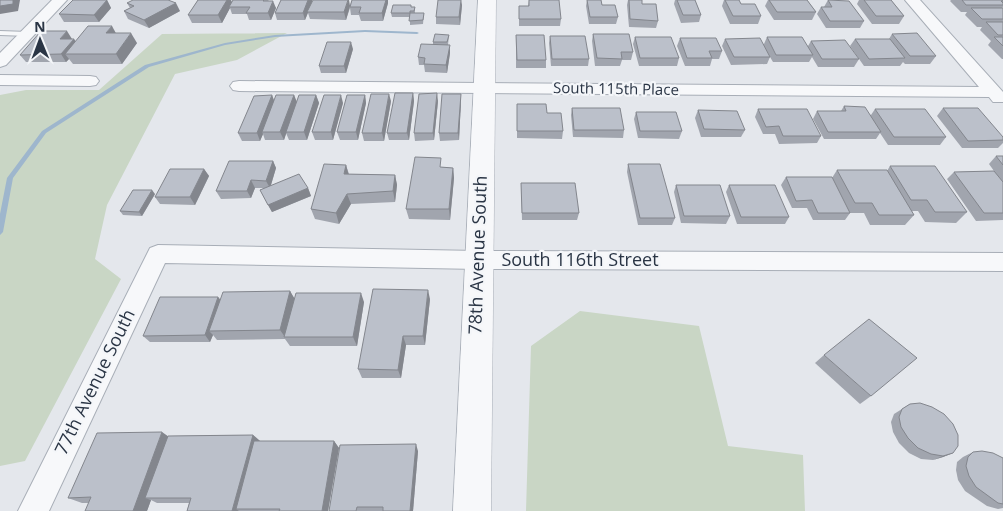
<svg xmlns="http://www.w3.org/2000/svg" width="1003" height="511" font-family="'Open Sans',sans-serif">
	<style>
		.green { fill: #c9d6c5 }
		.lines { fill: none; stroke-linecap: round; stroke-linejoin: round }
		.stream { fill: #9eb6cd; fill-rule: evenodd }
		.service-casing { stroke: #a8aeb7; stroke-width: 2 }
		.minor-casing { stroke: #a8aeb7; stroke-width: 2 }
		.tertiary-casing { stroke: #a8aeb7; stroke-width: 1 }
		.service { fill: #f7f8fa; fill-rule: evenodd }
		.minor { fill: #f7f8fa; fill-rule: evenodd }
		.tertiary { fill: #f7f8fa; fill-rule: evenodd }
		.wall { fill: #a1a5ae }
		.shaded-wall { fill: #83868d }
		.building { fill: #bbc0ca; stroke: #83868d }
		.labels { text-anchor: middle; stroke-width: 4.5; stroke-linejoin: round; paint-order: stroke }
		.far-street-label { font-size: 15px; fill: #2a3545; stroke: #f4f6f9 }
		.street-label { font-size: 18px; fill: #2a3545; stroke: #f4f6f9 }
	</style>
	<rect width="100%" height="100%" fill="#e4e7ec"/>
	<g class="green">
		<polygon points="287,33 237,60 175,74 107,205 95,259 121,279 25,461 0,466 0,95 26,90 99,90 162,34"/>
		<polygon points="580,311 699,326 728,446 803,455 805,511 526,511 531,346"/>
	</g>
	<g class="lines">
		<polygon class="stream" points="365,30 417,32 419,33 417,34 365,32 275,37 225,45 149,67 46,133 13,178 3,232 0,235 0,214 7,178 42,131 145,65 225,43 275,35"/>
		<defs>
			<polygon id="service" points="0,31 28,32 32,34 28,36 0,35"/>
			<g id="minor">
				<polygon points="52,0 67,0 6,65 0,67 0,53"/>
				<polygon points="905,0 920,0 1003,92 1003,102 993,102 989,97 239,91 233,90 230,86 233,82 239,81 979,87"/>
				<polygon points="0,75 90,76 96,77 99,81 96,85 90,86 0,85"/>
				<polygon points="158,245 478,251 1003,253 1003,271 478,269 165,263 49,511 18,511 150,248"/>
			</g>
			<polygon id="tertiary" points="478,0 496,0 491,511 453,511"/>
		</defs>
		<use href="#service" class="service-casing"/>
		<use href="#minor" class="minor-casing"/>
		<use href="#tertiary" class="tertiary-casing"/>
		<use href="#service" class="service"/>
		<use href="#minor" class="minor"/>
		<use href="#tertiary" class="tertiary"/>
	</g>
	<g class="wall">
		<polygon points="107,0 111,8 99,22 64,22 59,14"/>
		<polygon points="198,0 231,0 232,2 233,0 268,0 276,8 271,20 249,20 247,14 232,14 230,8 222,23 192,23 188,15"/>
		<polygon points="281,0 312,0 312,1 350,5 352,0 388,0 388,3 383,21 361,21 359,15 351,15 350,8 346,20 310,19 308,13 305,20 277,20 275,13"/>
		<polygon points="529,0 561,19 560,26 519,26 519,6 528,6"/>
		<polygon points="587,0 601,0 602,5 618,17 616,24 589,24 586,6"/>
		<polygon points="628,0 642,0 642,4 658,21 656,28 629,27 627,5"/>
		<polygon points="675,0 695,0 701,15 699,22 681,23 674,4"/>
		<polygon points="724,0 739,0 741,4 761,16 758,24 730,24 722,6"/>
		<polygon points="768,0 807,0 816,12 812,20 774,20 765,6"/>
		<polygon points="828,0 864,21 860,28 826,28 817,14 821,7 824,7"/>
		<polygon points="859,0 891,0 904,16 899,24 872,24 857,4"/>
		<polygon points="951,0 1003,0 1003,7 1002,8 1003,8 1003,59 1002,59 988,45 991,41 980,30 982,27 977,27 965,15 967,12 961,12 950,1"/>
		<polygon points="127,3 180,11 149,28 128,19 124,11 130,8"/>
		<polygon points="462,5 460,25 436,24 436,17"/>
		<polygon points="411,7 415,7 415,13 424,13 423,24 410,25 410,17 392,17 391,13"/>
		<polygon points="593,34 633,52 631,60 622,60 620,66 595,66 592,41"/>
		<polygon points="892,34 936,56 930,64 905,64 903,62 900,66 864,66 850,46 855,39 889,39"/>
		<polygon points="449,35 448,45 450,53 447,73 425,72 424,65 419,65 418,57 433,45 433,42"/>
		<polygon points="516,35 546,60 546,68 516,68"/>
		<polygon points="550,36 589,59 588,66 551,66 549,43"/>
		<polygon points="635,37 679,58 677,66 639,66 633,44"/>
		<polygon points="767,37 808,46 811,41 859,59 854,67 818,67 812,57 809,62 773,62 770,57 767,64 731,65 722,46 725,39 764,44"/>
		<polygon points="680,38 722,51 719,59 712,59 710,66 685,66 677,46"/>
		<polygon points="72,39 74,39 75,41 137,43 122,64 73,64 69,59 66,62 26,62 20,55"/>
		<polygon points="353,49 346,73 321,73 319,66"/>
		<polygon points="413,93 414,101 409,140 389,140 387,133"/>
		<polygon points="272,95 274,101 294,95 296,102 316,95 319,103 307,140 289,140 286,133 284,140 265,140 263,134 260,141 242,141 238,133"/>
		<polygon points="365,95 366,103 358,140 340,140 337,132"/>
		<polygon points="391,101 384,141 364,141 362,133"/>
		<polygon points="438,101 434,140 415,141 414,133"/>
		<polygon points="461,101 459,140 440,141 439,133"/>
		<polygon points="343,103 333,140 315,140 312,132"/>
		<polygon points="517,104 547,113 563,131 562,139 517,138"/>
		<polygon points="844,106 871,115 875,109 946,137 940,145 888,145 880,133 876,139 824,139 813,119 817,111 841,111"/>
		<polygon points="572,108 624,130 623,138 573,137 571,115"/>
		<polygon points="943,108 1003,137 1003,143 998,148 962,148 937,116"/>
		<polygon points="758,109 821,136 817,143 779,144 775,134 763,134 755,117"/>
		<polygon points="698,110 745,130 741,137 701,137 695,118"/>
		<polygon points="636,112 682,131 679,139 638,138 634,119"/>
		<polygon points="996,156 1003,156 1003,220 976,221 947,179 954,172 994,171 989,164"/>
		<polygon points="273,161 276,168 271,185 308,188 311,196 272,212 260,190 264,188 255,188 251,198 221,199 216,191"/>
		<polygon points="628,164 675,218 672,225 638,225 627,172"/>
		<polygon points="346,165 349,174 395,175 397,185 395,202 351,204 339,224 315,219 311,209"/>
		<polygon points="890,166 967,212 956,223 925,222 918,211 912,211 914,215 905,225 870,225 864,213 850,213 845,220 813,220 807,208 792,208 781,185 786,177 832,178 837,170 887,171"/>
		<polygon points="442,167 453,168 454,178 450,220 409,219 406,209"/>
		<polygon points="204,169 209,176 195,205 160,204 155,197"/>
		<polygon points="521,183 579,213 577,220 522,220"/>
		<polygon points="676,185 730,216 726,224 681,223 674,192"/>
		<polygon points="729,185 789,217 785,224 737,224 726,192"/>
		<polygon points="155,194 142,216 123,215 120,211"/>
		<polygon points="290,291 294,299 364,302 357,346 290,346 285,339 217,340 213,335 210,342 150,342 143,336 218,297 220,299"/>
		<polygon points="430,299 425,345 406,345 401,378 362,378 358,369"/>
		<polygon points="824,355 871,396 860,404 815,363"/>
		<polygon points="910,404 953,453 943,457 933,460 921,459 909,453 899,443 893,432 891,422 894,414"/>
		<polygon points="253,435 260,441 334,441 339,448 328,511 187,511 189,503 157,503 151,500 147,511 85,511 89,503 82,503 68,498 168,436"/>
		<polygon points="418,451 413,511 329,511"/>
		<polygon points="973,452 1003,458 1003,508 998,509 987,506 965,491 958,480 956,470 957,462 963,457"/>
	</g>
	<g class="shaded-wall">
		<polygon points="13,0 20,0 18,11 0,14 0,6"/>
		<polygon points="107,0 111,8 99,22 94,15"/>
		<polygon points="227,0 231,0 232,4 229,7 230,8 222,23 218,15"/>
		<polygon points="308,0 312,0 312,2 305,20 303,13"/>
		<polygon points="348,0 349,0 350,6 346,20 344,12"/>
		<polygon points="386,0 388,0 388,3 383,21 382,13"/>
		<polygon points="461,0 462,5 460,25 459,17"/>
		<polygon points="273,1 276,8 271,20 268,13"/>
		<polygon points="176,3 180,11 149,28 144,20"/>
		<polygon points="112,26 118,37 106,33"/>
		<polygon points="67,31 72,39 60,39"/>
		<polygon points="131,33 137,43 122,64 116,54"/>
		<polygon points="74,39 79,46 65,54 69,59 66,62 61,54"/>
		<polygon points="351,42 353,49 346,73 344,66"/>
		<polygon points="450,45 450,53 447,73 446,65"/>
		<polygon points="413,93 414,101 409,140 407,133"/>
		<polygon points="437,93 438,101 434,140 433,133"/>
		<polygon points="389,94 391,101 384,141 382,133"/>
		<polygon points="461,94 461,101 459,140 458,133"/>
		<polygon points="272,95 275,103 262,132 263,134 260,141 257,133"/>
		<polygon points="294,95 297,102 284,140 280,132"/>
		<polygon points="316,95 319,103 307,140 304,132"/>
		<polygon points="341,95 343,103 333,140 331,132"/>
		<polygon points="365,95 366,103 358,140 356,132"/>
		<polygon points="273,161 276,168 270,188 266,181"/>
		<polygon points="346,165 349,176 344,174"/>
		<polygon points="453,168 454,178 450,220 449,209"/>
		<polygon points="204,169 209,176 195,205 190,197"/>
		<polygon points="395,175 397,185 395,202 393,191"/>
		<polygon points="251,180 255,188 251,198 247,191"/>
		<polygon points="308,188 311,196 272,212 268,205"/>
		<polygon points="152,190 155,194 142,216 139,212"/>
		<polygon points="347,194 351,204 339,224 336,213"/>
		<polygon points="428,290 430,299 425,345 423,336"/>
		<polygon points="290,291 296,301 285,337 280,330"/>
		<polygon points="361,293 364,302 357,346 353,337"/>
		<polygon points="218,297 223,304 209,331 213,335 210,342 205,335"/>
		<polygon points="403,336 406,345 401,378 398,370"/>
		<polygon points="162,432 172,439 145,498 151,500 147,511 133,511"/>
		<polygon points="253,435 260,441 236,509 239,511 232,511"/>
		<polygon points="334,441 339,448 328,511 322,511"/>
		<polygon points="416,444 418,451 413,511 410,511"/>
		<polygon points="953,453 943,457 933,460 943,456"/>
	</g>
	<g class="building">
		<polygon points="0,0 13,0 13,4 0,6"/>
		<polygon points="73,0 107,0 94,15 59,14"/>
		<polygon points="133,0 168,0 176,3 144,20 124,11 134,6 127,3"/>
		<polygon points="198,0 227,0 218,15 188,15"/>
		<polygon points="233,0 264,0 263,1 273,1 268,13 246,13 250,7 229,7"/>
		<polygon points="281,0 308,0 303,13 275,13"/>
		<polygon points="313,0 348,0 344,12 307,12"/>
		<polygon points="352,0 386,0 382,13 359,13 361,7 350,7"/>
		<polygon points="438,0 461,0 459,17 436,17"/>
		<polygon points="529,0 559,0 561,19 519,19 519,6 529,6"/>
		<polygon points="587,0 601,0 602,5 615,5 618,17 590,17"/>
		<polygon points="629,0 642,0 642,4 656,4 658,21 630,19"/>
		<polygon points="677,0 695,0 701,15 683,15"/>
		<polygon points="725,0 739,0 741,4 755,4 761,16 733,16"/>
		<polygon points="769,0 807,0 816,12 777,12"/>
		<polygon points="828,0 849,1 864,21 830,21 821,7 832,7"/>
		<polygon points="864,0 891,0 904,16 876,16"/>
		<polygon points="962,0 1003,0 1003,1 1001,1 1003,3 1003,5 966,5"/>
		<polygon points="393,5 411,5 411,7 415,7 414,11 410,11 410,13 391,13"/>
		<polygon points="971,8 1003,8 1003,19 982,19"/>
		<polygon points="410,13 424,13 423,20 409,21"/>
		<polygon points="986,22 1003,22 1003,35 998,35"/>
		<polygon points="88,26 112,26 106,33 131,33 116,54 65,54"/>
		<polygon points="41,31 67,31 60,39 74,39 61,54 20,55"/>
		<polygon points="917,33 936,56 910,56 892,34"/>
		<polygon points="435,34 449,35 447,42 433,42"/>
		<polygon points="593,34 629,34 633,52 621,52 622,59 597,58"/>
		<polygon points="516,35 544,35 546,60 517,60"/>
		<polygon points="550,36 585,36 589,59 552,59"/>
		<polygon points="635,37 671,37 679,58 640,58"/>
		<polygon points="767,37 802,37 813,55 776,55"/>
		<polygon points="994,37 1003,37 1003,46"/>
		<polygon points="680,38 716,38 722,51 709,51 712,58 687,58"/>
		<polygon points="760,38 770,57 734,57 725,39"/>
		<polygon points="855,39 890,39 905,58 869,59"/>
		<polygon points="845,40 859,59 822,59 811,41"/>
		<polygon points="327,42 351,42 344,66 319,66"/>
		<polygon points="421,44 450,45 446,65 424,64 425,58 418,57"/>
		<polygon points="395,93 413,93 407,133 387,133"/>
		<polygon points="437,93 433,133 414,133 419,94"/>
		<polygon points="371,94 389,94 382,133 362,133"/>
		<polygon points="442,94 461,94 458,133 439,133"/>
		<polygon points="272,95 257,133 238,133 254,96"/>
		<polygon points="276,95 294,95 280,132 262,132"/>
		<polygon points="299,95 316,95 304,132 286,132"/>
		<polygon points="324,95 341,95 331,132 312,132"/>
		<polygon points="347,95 365,95 356,132 337,132"/>
		<polygon points="517,104 546,104 547,113 561,113 563,131 517,131"/>
		<polygon points="844,106 865,107 881,132 828,132 817,111 846,111"/>
		<polygon points="572,108 620,108 624,130 574,130"/>
		<polygon points="943,108 978,108 1003,137 1003,140 968,141"/>
		<polygon points="758,109 807,109 821,136 783,136 779,126 766,127"/>
		<polygon points="875,109 925,109 946,137 894,137"/>
		<polygon points="698,110 737,111 745,130 704,129"/>
		<polygon points="636,112 676,112 682,131 640,131"/>
		<polygon points="996,156 1003,156 1003,165"/>
		<polygon points="415,157 441,158 440,167 453,168 449,209 406,209"/>
		<polygon points="229,161 273,161 266,181 251,180 247,191 216,191"/>
		<polygon points="324,164 346,165 344,174 395,175 393,191 347,194 336,213 311,209"/>
		<polygon points="628,164 660,164 675,218 640,218"/>
		<polygon points="890,166 935,166 967,212 935,212 927,200 911,200"/>
		<polygon points="170,169 204,169 190,197 155,197"/>
		<polygon points="837,170 887,170 914,215 879,215 872,203 855,203"/>
		<polygon points="994,171 1003,182 1003,213 984,213 954,172"/>
		<polygon points="299,174 308,188 268,205 260,190"/>
		<polygon points="786,177 832,177 850,213 818,213 812,200 796,201"/>
		<polygon points="521,183 575,183 579,213 522,213"/>
		<polygon points="676,185 720,185 730,216 684,216"/>
		<polygon points="729,185 775,185 789,217 741,217"/>
		<polygon points="133,190 152,190 139,212 120,211"/>
		<polygon points="373,289 428,290 423,336 403,336 398,370 358,369"/>
		<polygon points="290,291 280,330 209,331 223,292"/>
		<polygon points="296,293 361,293 353,337 284,337"/>
		<polygon points="160,297 218,297 205,335 143,336"/>
		<polygon points="869,319 917,358 871,396 824,355"/>
		<polygon points="920,403 932,407 944,414 953,424 958,435 958,446 953,453 943,456 931,454 918,448 908,438 901,427 899,417 902,409 910,404"/>
		<polygon points="162,432 133,511 85,511 91,497 68,498 97,433"/>
		<polygon points="253,435 232,511 187,511 191,498 145,498 168,436"/>
		<polygon points="254,441 334,441 322,511 279,511 280,509 236,509"/>
		<polygon points="416,444 410,511 383,511 383,507 357,507 356,511 329,511 340,445"/>
		<polygon points="982,451 993,453 1003,458 1003,504 998,503 976,487 969,476 966,466 968,457 973,452"/>
	</g>
	<g class="labels">
		<g class="far-street-label">
			<text transform="translate(616 89) rotate(1)" y="5">South 115th Place</text>
		</g>
		<g class="street-label">
			<text transform="translate(478 255) rotate(-88)" y="6">78th Avenue South</text>
			<text x="580" y="266">South 116th Street</text>
			<text transform="translate(95 382) rotate(-64)" y="6">77th Avenue South</text>
		</g>
	</g>
	<g transform="translate(40 40) rotate(359)" stroke="#f4f6f9" stroke-width="4" paint-order="stroke">
	<path d="M0-4L9 19L0 12L-9 19Z" fill="#2a3545"/>
	<text y="-8" font-size="14" font-weight="bold" text-anchor="middle" fill="#2a3545">N</text>
	</g>
</svg>
